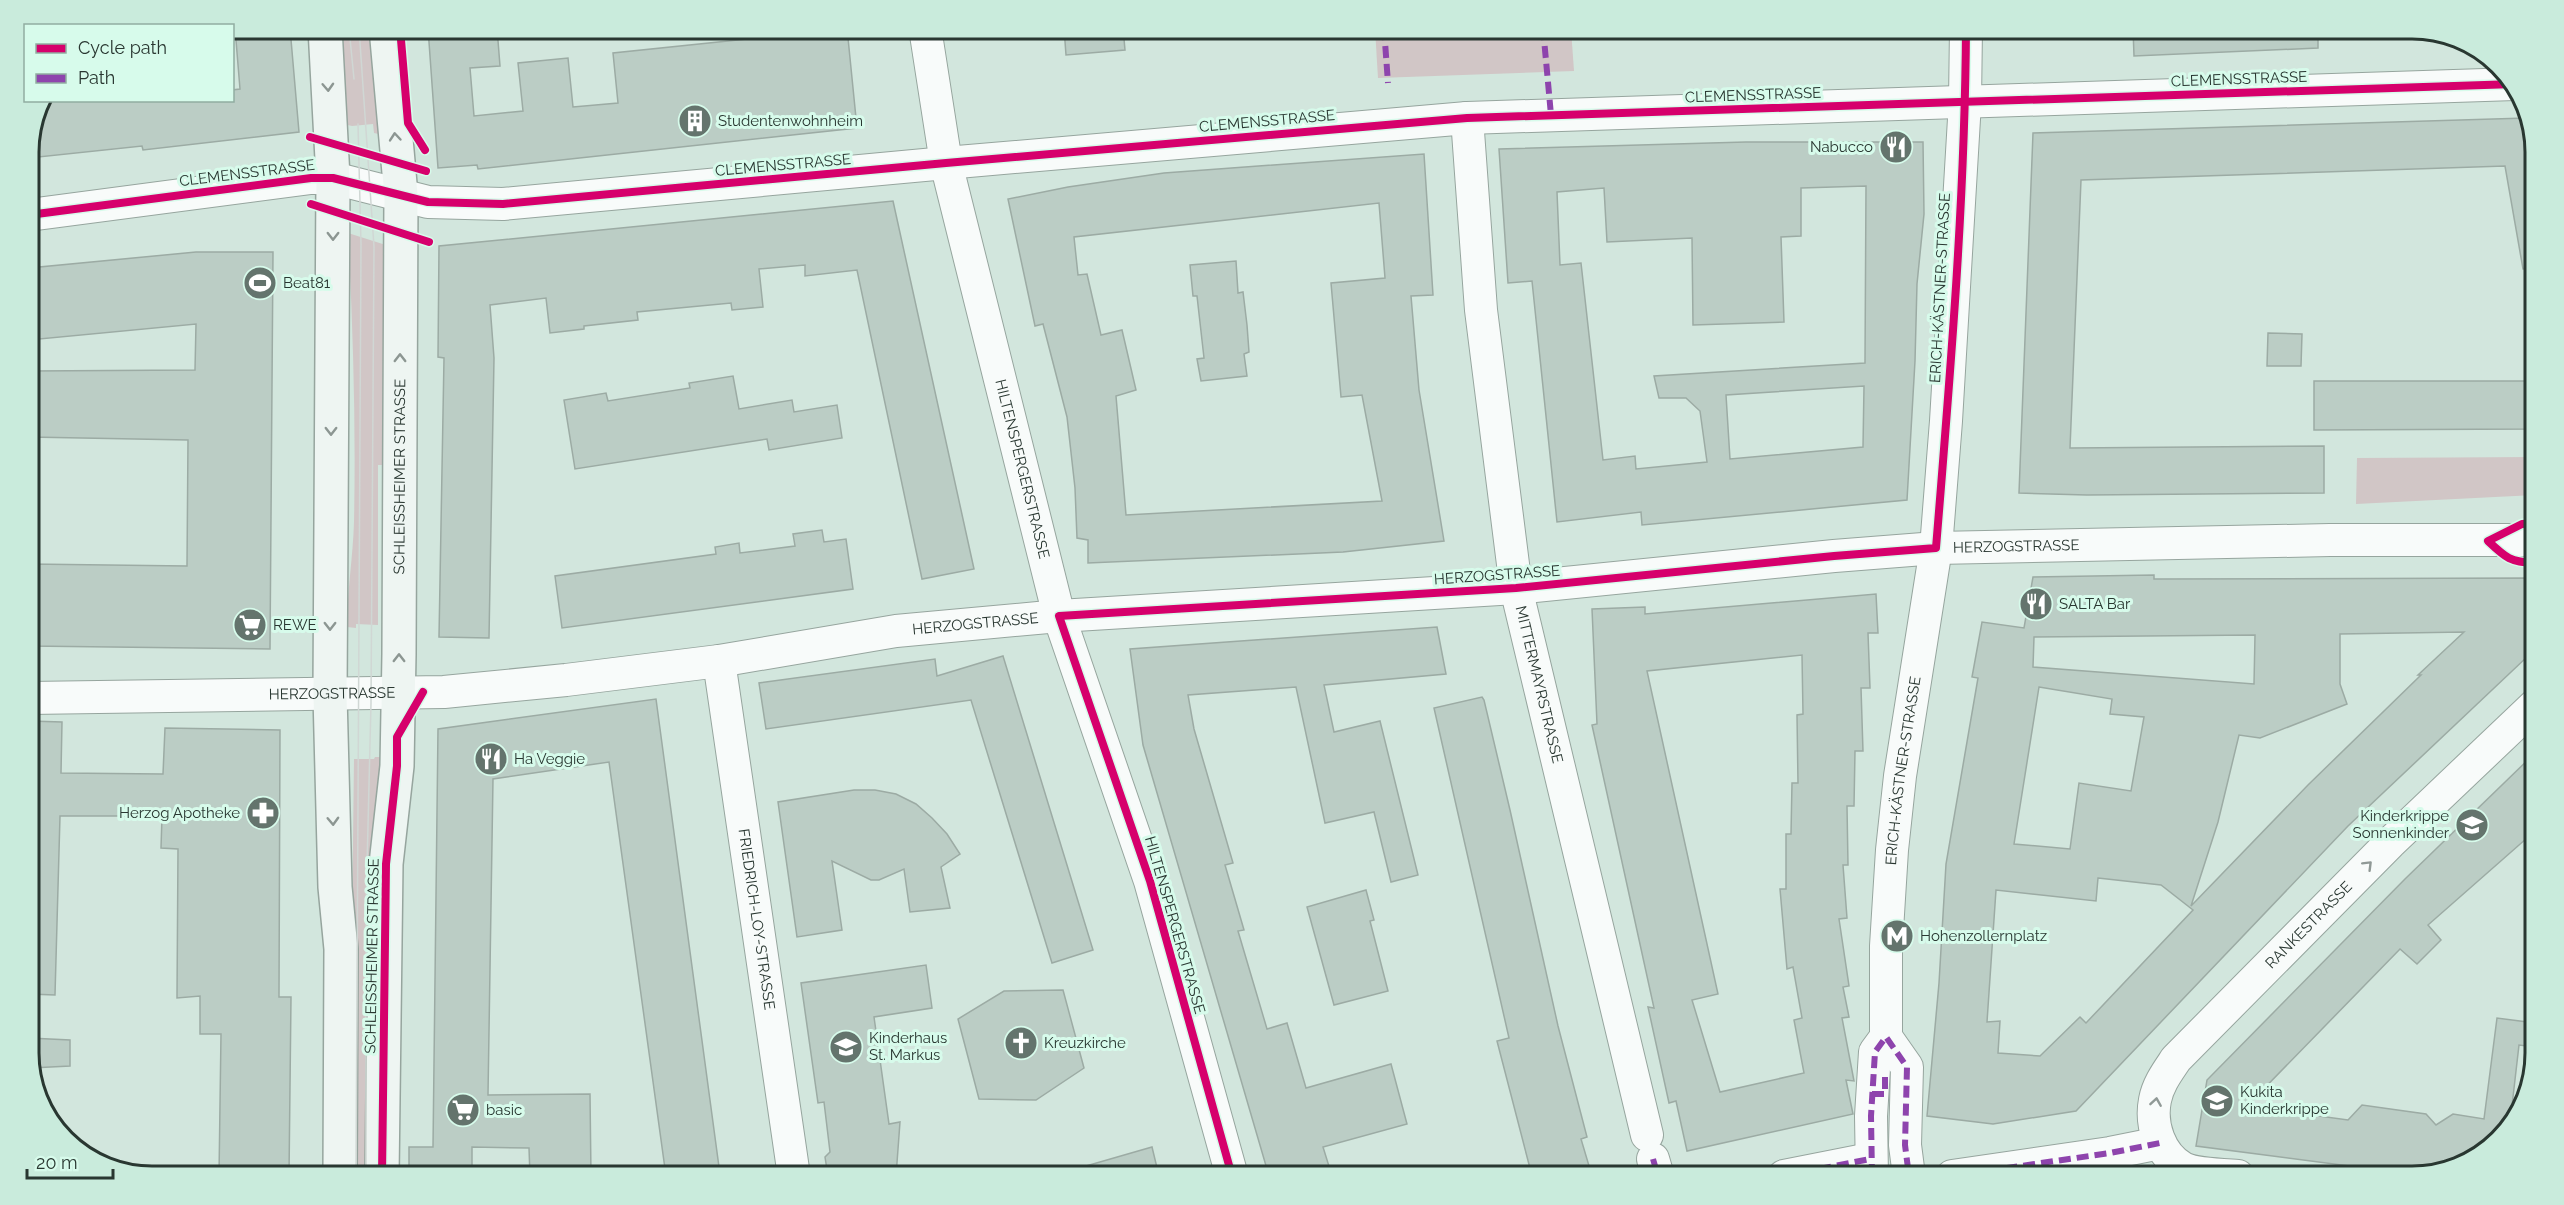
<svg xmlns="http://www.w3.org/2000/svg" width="2564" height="1205" font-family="Raleway,sans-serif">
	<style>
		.green { fill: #d1c6c6 }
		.building { fill: #bbcdc5; stroke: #9caba4; stroke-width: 1.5; fill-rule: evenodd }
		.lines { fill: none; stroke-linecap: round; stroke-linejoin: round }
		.street-casing { stroke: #96a59e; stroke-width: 34 }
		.secondary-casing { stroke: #96a59e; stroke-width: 36 }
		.street { stroke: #f8fbfa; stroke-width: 32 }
		.secondary { stroke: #eef5f2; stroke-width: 33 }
		.tram { stroke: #d0d7d4; stroke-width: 1.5 }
		.quiet { stroke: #8e44ad; stroke-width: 6; stroke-dasharray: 12 6; stroke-linecap: butt }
		.cycleway-casing { stroke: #d7fbeb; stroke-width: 11 }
		.cycleway { stroke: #d6006c; stroke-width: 8 }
		.oneway { stroke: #8c9692 }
		.oneway2 { stroke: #909996 }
		.labels { text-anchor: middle; stroke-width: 6; stroke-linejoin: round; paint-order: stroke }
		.street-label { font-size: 15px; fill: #293731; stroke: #d7fbeb }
		.poi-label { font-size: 15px; fill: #293731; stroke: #d7fbeb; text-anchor: start }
		.rim { fill: none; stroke: #293731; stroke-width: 3 }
	</style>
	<rect width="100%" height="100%" fill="#d2e6dd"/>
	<g class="green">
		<polygon points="343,29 370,29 383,135 374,133 373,124 352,126 343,124"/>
		<polygon points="1375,29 1571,29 1574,71 1378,78"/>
		<rect x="1893" y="29" width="21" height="11"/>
		<path d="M348,233L389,246V465H378V625L356,624V628L347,627C347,592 353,557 354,522C356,425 353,329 348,233Z"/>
		<polygon points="2535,457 2535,495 2356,504 2357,458"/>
		<polygon points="375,757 385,757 374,1176 349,1176 354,759 374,759"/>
	</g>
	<g class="building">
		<polygon points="235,28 290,28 299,132 143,150 142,146 29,158 29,144 40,100 232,100 232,90 240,89"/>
		<polygon points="428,28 497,28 500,66 470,68 474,116 523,111 518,63 568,58 573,107 618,103 613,53 785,35 785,28 847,28 857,128 478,169 477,165 438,168"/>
		<polygon points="1064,28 1123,28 1125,50 1066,55"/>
		<polygon points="2133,28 2318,28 2318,48 2134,56"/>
		<polygon points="2526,118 2535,144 2535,268 2523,269 2505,166 2081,180 2070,448 2324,446 2324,493 2087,495 2019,493 2033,133"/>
		<path d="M1746,142H1923L1924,214L1917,284L1915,361L1907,500L1642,525L1641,512L1557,522L1532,281L1508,283L1499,149ZM1866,186L1865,363L1654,376L1659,398H1686L1700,411L1707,462L1636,469L1635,456L1603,460L1581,263L1560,265L1557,192L1604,188L1607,242L1692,238L1693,325L1784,322L1781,237L1801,236V188ZM1864,386L1863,447L1730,459L1726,395Z"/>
		<path d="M1424,154L1433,295L1411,296L1419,390L1444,541L1343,552L1088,563V540L1077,538L1075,488L1067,417L1043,324L1035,326L1008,199L1068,187L1164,173ZM1379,203L1385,278L1331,283L1341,397L1362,395L1382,501L1126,515L1116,396L1136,390L1122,330L1101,335L1087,274L1078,275L1074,237Z"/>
		<polygon points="893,201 974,569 922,579 857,270 805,276 805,265 759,269 763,307 732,310 731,303 637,312 638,320 584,326 584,329 550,333 546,298 490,305 494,358 489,638 439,637 444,358 438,357 439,246"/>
		<polygon points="196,252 273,252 270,649 29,646 29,564 187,566 188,440 29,437 29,371 195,370 196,324 29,340 29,268"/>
		<polygon points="1236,261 1238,293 1243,292 1247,325 1249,352 1244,354 1247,376 1201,381 1197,359 1204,358 1197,296 1193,296 1190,265"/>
		<polygon points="2268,333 2302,334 2301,366 2267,366"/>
		<polygon points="733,376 739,409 792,400 794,412 837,405 842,438 769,450 767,439 575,469 564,400 606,393 608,401 690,388 689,383"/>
		<polygon points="2314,381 2535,381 2535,429 2314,430"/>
		<polygon points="822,530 824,542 846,539 853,589 562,628 555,576 716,554 715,547 739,543 740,553 795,546 793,534"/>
		<path d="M2154,575V579L2527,578L2528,656L2348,826L2076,1111L1993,1124L1927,1116L1939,983L1946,864L1978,678L1972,677L1982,622L2024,628L2033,577ZM2464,632L2418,675H2421L2308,785L2191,906L2218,822L2239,735L2260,738L2347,704L2340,684V634ZM2255,635L2254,684L2033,667L2034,637ZM2039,687L2112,699L2110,714L2144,717L2131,791L2079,783L2070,849L2014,844ZM2098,878L2161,885L2193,910L2086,1023L2080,1017L2040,1056L1998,1053L2000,1021L1987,1022L1996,890L2096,901Z"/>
		<path d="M1876,594L1878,633H1868L1870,688H1861L1863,751H1855L1854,806H1847L1848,865H1843L1847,918L1839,919L1849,986L1843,987L1849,1017L1842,1018L1854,1081L1846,1080L1853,1114L1687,1151L1676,1101L1669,1103L1648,1007L1654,1008L1592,725L1597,724L1592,609L1645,607V614ZM1802,655L1803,714L1797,715L1798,783H1792L1791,834H1786V889H1780L1787,969L1793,967L1802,1018L1794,1020L1804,1073L1720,1092L1692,1000L1718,994L1647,671Z"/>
		<polygon points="1437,627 1446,674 1324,685 1334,732 1380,721 1418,875 1391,882 1374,812 1325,823 1296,687 1188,695 1194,729 1233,863 1225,865 1244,930 1238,931 1267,1029 1287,1023 1306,1088 1391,1064 1407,1124 1323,1147 1332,1176 1269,1176 1143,745 1130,649"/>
		<polygon points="1003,656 1093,950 1052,963 971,700 766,729 759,683 935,659 937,676"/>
		<polygon points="1482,697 1484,700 1510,810 1558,1026 1587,1137 1581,1139 1592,1176 1532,1176 1497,1041 1509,1038 1434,708"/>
		<polygon points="656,699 719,1167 717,1167 718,1176 666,1176 609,762 493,779 488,1095 590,1094 591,1176 530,1176 529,1148 472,1147 472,1176 409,1176 409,1147 433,1147 438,729"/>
		<polygon points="29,721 62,722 61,773 163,774 165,728 280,730 279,997 291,997 289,1176 219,1176 221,1034 200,1034 200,996 177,998 178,849 161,848 162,816 60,816 55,995 29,994"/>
		<polygon points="2535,753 2535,831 2428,925 2441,940 2417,964 2400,949 2247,1106 2348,1120 2362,1105 2426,1114 2436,1125 2453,1114 2484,1119 2497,1018 2535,1023 2535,1047 2519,1045 2510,1123 2480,1156 2418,1175 2196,1146 2207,1080 2405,879"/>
		<polygon points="854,790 875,790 896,794 916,804 932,818 947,834 960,854 941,867 950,908 910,912 904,869 879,880 871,880 832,861 842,930 797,937 778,802"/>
		<polygon points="1366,890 1374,920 1370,921 1388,991 1334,1005 1307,907"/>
		<polygon points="926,965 932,1008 874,1017 889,1124 900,1122 896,1176 828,1176 825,1157 830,1152 824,1102 818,1103 801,983"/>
		<polygon points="1063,990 1084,1068 1036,1100 979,1099 958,1019 1004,991"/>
		<polygon points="29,1038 70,1040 70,1066 31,1068"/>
		<polygon points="1152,1147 1159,1176 1073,1176 1072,1170"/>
	</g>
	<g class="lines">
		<defs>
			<g id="street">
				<path id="s1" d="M925,28L946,163L1059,616L1150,881L1232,1176"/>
				<path id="s2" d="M1467,118L1481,310L1516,588L1647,1135"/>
				<polyline points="29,215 311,178 333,178 428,202 503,204 946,163 1467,118 2515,84"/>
				<path id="s3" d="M719,661L794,1176"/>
				<path id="s4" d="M29,698L444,692L566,680L719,661L896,631L1059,616L1516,588L1834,556L1936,548L2330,540H2535"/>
				<polyline points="1886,1037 1907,1067 1905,1145 1909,1176"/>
				<polyline points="1653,1159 1658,1176"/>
				<polyline points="1784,1176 1870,1159"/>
				<path id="s5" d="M1872,1176L1871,1116L1875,1052L1886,1037V946L1892,850L1900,776L1936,548L1946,421L1965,102L1966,28"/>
				<polyline points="1952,1176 2110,1153 2160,1143"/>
				<path id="s6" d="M2238,1176C2224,1175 2194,1174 2183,1168C2160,1155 2150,1125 2155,1100C2158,1084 2168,1071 2176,1059L2390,843L2535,705"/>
			</g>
			<g id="secondary">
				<polyline points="325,28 333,178 330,695 335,887 341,949 340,1176"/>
				<path id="s7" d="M382,1176L386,864L397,766L399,654L401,195L386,28"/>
			</g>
		</defs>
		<use href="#street" class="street-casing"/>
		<use href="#secondary" class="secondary-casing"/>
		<use href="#street" class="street"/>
		<use href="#secondary" class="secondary"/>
		<g class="tram">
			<polyline points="349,28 354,79"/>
			<polyline points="359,28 374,247 371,703 366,907 366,1176"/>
			<polyline points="356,1176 361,244 358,124"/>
		</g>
		<g class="quiet">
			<polyline points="1384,28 1388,83"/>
			<polyline points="1543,28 1551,115"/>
			<polyline points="1872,1094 1885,1094 1885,1075"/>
			<polyline points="1653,1159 1658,1176"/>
			<polyline points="1784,1176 1870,1159"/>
			<polyline points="1872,1176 1871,1116 1875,1052 1886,1037 1907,1067 1905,1145 1909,1176"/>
			<polyline points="1952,1176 2110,1153 2160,1143"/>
		</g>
		<defs>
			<g id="cycleway">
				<polyline points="400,28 408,123 425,150"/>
				<polyline points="310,137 426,171"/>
				<polyline points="311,204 429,242"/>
				<polyline points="29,215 311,178 333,178 428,202 503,204 946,163 1467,118 2515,84"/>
				<path d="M2535,523L2522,524L2488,541C2506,558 2510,562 2535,563"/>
				<polyline points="382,1176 386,864 397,766 397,737 423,692"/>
				<path d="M1232,1176L1150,881L1059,616L1516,588L1834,556L1936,548C1950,376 1965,201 1966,28"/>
			</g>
		</defs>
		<use href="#cycleway" class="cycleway-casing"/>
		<use href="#cycleway" class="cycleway"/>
	</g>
	<defs><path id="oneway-chevron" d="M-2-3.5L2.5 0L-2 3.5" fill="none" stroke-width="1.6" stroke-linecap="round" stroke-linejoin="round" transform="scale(1.5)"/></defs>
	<g class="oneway">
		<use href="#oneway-chevron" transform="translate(328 87) rotate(87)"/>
		<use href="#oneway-chevron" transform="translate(395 137) rotate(-95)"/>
		<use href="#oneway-chevron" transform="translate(333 236) rotate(90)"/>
		<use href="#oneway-chevron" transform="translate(400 358) rotate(-90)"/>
		<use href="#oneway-chevron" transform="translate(331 431) rotate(90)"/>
		<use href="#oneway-chevron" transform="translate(330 626) rotate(90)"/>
		<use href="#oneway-chevron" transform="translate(399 658) rotate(-90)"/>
		<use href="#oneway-chevron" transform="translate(333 821) rotate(88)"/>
	</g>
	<g class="oneway2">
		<use href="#oneway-chevron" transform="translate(2368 865) rotate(-45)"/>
		<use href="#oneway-chevron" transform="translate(2156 1102) rotate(-81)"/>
	</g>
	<defs>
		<symbol id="building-disc" viewBox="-11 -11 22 22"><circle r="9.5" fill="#64746d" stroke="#d7fbeb"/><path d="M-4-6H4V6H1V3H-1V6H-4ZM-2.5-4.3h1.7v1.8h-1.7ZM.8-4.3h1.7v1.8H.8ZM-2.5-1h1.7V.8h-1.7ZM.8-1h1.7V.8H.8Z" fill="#fff"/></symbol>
		<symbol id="restaurant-disc" viewBox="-11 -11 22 22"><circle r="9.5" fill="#64746d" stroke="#d7fbeb"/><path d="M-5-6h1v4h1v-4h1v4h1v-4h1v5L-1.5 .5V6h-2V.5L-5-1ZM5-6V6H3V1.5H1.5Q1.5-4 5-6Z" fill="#fff"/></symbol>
		<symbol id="stadium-disc" viewBox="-11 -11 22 22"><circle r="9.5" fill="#64746d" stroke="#d7fbeb"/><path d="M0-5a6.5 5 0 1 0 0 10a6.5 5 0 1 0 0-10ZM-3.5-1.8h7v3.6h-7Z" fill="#fff"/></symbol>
		<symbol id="supermarket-disc" viewBox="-11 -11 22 22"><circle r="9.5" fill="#64746d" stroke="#d7fbeb"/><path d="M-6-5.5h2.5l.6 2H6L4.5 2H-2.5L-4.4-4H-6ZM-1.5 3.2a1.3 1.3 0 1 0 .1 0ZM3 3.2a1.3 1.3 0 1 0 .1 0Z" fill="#fff"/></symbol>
		<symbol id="pharmacy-disc" viewBox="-11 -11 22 22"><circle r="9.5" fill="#64746d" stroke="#d7fbeb"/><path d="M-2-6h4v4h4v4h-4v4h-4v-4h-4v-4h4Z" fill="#fff"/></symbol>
		<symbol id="school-disc" viewBox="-11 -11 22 22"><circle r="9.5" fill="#64746d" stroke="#d7fbeb"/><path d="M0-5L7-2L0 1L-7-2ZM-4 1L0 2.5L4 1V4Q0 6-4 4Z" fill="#fff"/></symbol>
		<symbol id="metro-disc" viewBox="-11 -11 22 22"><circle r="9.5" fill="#64746d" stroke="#d7fbeb"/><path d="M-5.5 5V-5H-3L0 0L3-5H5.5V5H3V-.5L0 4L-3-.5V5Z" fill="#fff"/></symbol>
		<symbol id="church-disc" viewBox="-11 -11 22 22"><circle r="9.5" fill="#64746d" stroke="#d7fbeb"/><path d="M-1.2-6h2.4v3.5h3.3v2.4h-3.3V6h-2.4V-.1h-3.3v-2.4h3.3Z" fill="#fff"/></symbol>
	</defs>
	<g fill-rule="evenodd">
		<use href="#building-disc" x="676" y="102" width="38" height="38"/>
		<use href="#restaurant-disc" x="1877" y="128" width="38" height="38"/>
		<use href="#stadium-disc" x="241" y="264" width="38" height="38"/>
		<use href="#restaurant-disc" x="2017" y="585" width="38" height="38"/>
		<use href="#supermarket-disc" x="231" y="606" width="38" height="38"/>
		<use href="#restaurant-disc" x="472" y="740" width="38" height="38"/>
		<use href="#pharmacy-disc" x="244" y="794" width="38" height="38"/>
		<use href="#school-disc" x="2453" y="806" width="38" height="38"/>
		<use href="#metro-disc" x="1878" y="917" width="38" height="38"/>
		<use href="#church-disc" x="1002" y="1024" width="38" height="38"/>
		<use href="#school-disc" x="827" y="1028" width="38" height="38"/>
		<use href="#school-disc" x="2198" y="1082" width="38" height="38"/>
		<use href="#supermarket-disc" x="444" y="1091" width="38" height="38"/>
	</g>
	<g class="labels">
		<g class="street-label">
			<text transform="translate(2239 79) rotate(-2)" y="5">CLEMENSSTRASSE</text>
			<text transform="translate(1753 95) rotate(-2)" y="5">CLEMENSSTRASSE</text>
			<text transform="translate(1267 121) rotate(-5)" y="5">CLEMENSSTRASSE</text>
			<text transform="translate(783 165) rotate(-5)" y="5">CLEMENSSTRASSE</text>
			<text transform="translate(247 173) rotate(-7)" y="5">CLEMENSSTRASSE</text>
			<text transform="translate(1940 288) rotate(-87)" y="5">ERICH-KÄSTNER-STRASSE</text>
			<text dy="5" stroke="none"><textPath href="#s1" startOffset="452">HILTENSPERGERSTRASSE</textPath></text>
			<text dy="5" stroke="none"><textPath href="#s7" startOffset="700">SCHLEISSHEIMER STRASSE</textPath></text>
			<text dy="5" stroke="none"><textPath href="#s4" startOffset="1995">HERZOGSTRASSE</textPath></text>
			<text transform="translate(1497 575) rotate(-4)" y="5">HERZOGSTRASSE</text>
			<text dy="5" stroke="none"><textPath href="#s4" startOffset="951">HERZOGSTRASSE</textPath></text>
			<text dy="5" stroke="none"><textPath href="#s2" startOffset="572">MITTERMAYRSTRASSE</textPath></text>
			<text dy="5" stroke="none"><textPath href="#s4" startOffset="303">HERZOGSTRASSE</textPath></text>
			<text dy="5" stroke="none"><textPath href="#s5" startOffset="410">ERICH-KÄSTNER-STRASSE</textPath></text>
			<text dy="5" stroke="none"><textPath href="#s3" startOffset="261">FRIEDRICH-LOY-STRASSE</textPath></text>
			<text transform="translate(1175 925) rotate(74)" y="5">HILTENSPERGERSTRASSE</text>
			<text dy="5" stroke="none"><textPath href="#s6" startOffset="369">RANKESTRASSE</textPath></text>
			<text transform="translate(372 956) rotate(-89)" y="5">SCHLEISSHEIMER STRASSE</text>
		</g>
		<g class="poi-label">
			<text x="718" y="126">Studentenwohnheim</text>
			<text x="1873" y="152" text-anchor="end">Nabucco</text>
			<text x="283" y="288">Beat81</text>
			<text x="2059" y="609">SALTA Bar</text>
			<text x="273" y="630">REWE</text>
			<text x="514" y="764">Ha Veggie</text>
			<text x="240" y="818" text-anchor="end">Herzog Apotheke</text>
			<text x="2449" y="821" text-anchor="end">Kinderkrippe<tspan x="2449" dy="17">Sonnenkinder</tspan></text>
			<text x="1920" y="941">Hohenzollernplatz</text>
			<text x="869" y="1043">Kinderhaus<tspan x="869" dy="17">St. Markus</tspan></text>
			<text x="1044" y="1048">Kreuzkirche</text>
			<text x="2240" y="1097">Kukita<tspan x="2240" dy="17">Kinderkrippe</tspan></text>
			<text x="486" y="1115">basic</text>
		</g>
	</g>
	<path d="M0 0H2564V1205H0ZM152 39H2412A113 113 0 0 1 2525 152V1053A113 113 0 0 1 2412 1166H152A113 113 0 0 1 39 1053V152A113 113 0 0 1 152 39Z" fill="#c9ebdc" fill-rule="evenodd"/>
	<path class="rim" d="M152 39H2412A113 113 0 0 1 2525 152V1053A113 113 0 0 1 2412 1166H152A113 113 0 0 1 39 1053V152A113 113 0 0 1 152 39Z"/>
	<rect x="24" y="24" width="210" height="78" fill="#d7fbeb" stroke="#91ada1" stroke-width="1.5"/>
	<rect x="36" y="44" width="30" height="9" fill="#d6006c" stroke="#91ada1" stroke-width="1.5"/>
	<text x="78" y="54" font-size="18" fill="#293731">Cycle path</text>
	<rect x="36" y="74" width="30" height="9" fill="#8e44ad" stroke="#91ada1" stroke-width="1.5"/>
	<text x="78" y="84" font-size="18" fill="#293731">Path</text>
	<path d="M27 1169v9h86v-9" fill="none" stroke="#293731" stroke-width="3"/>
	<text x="36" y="1169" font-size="18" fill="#293731" stroke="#d7fbeb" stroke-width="4.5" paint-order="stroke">20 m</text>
</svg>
